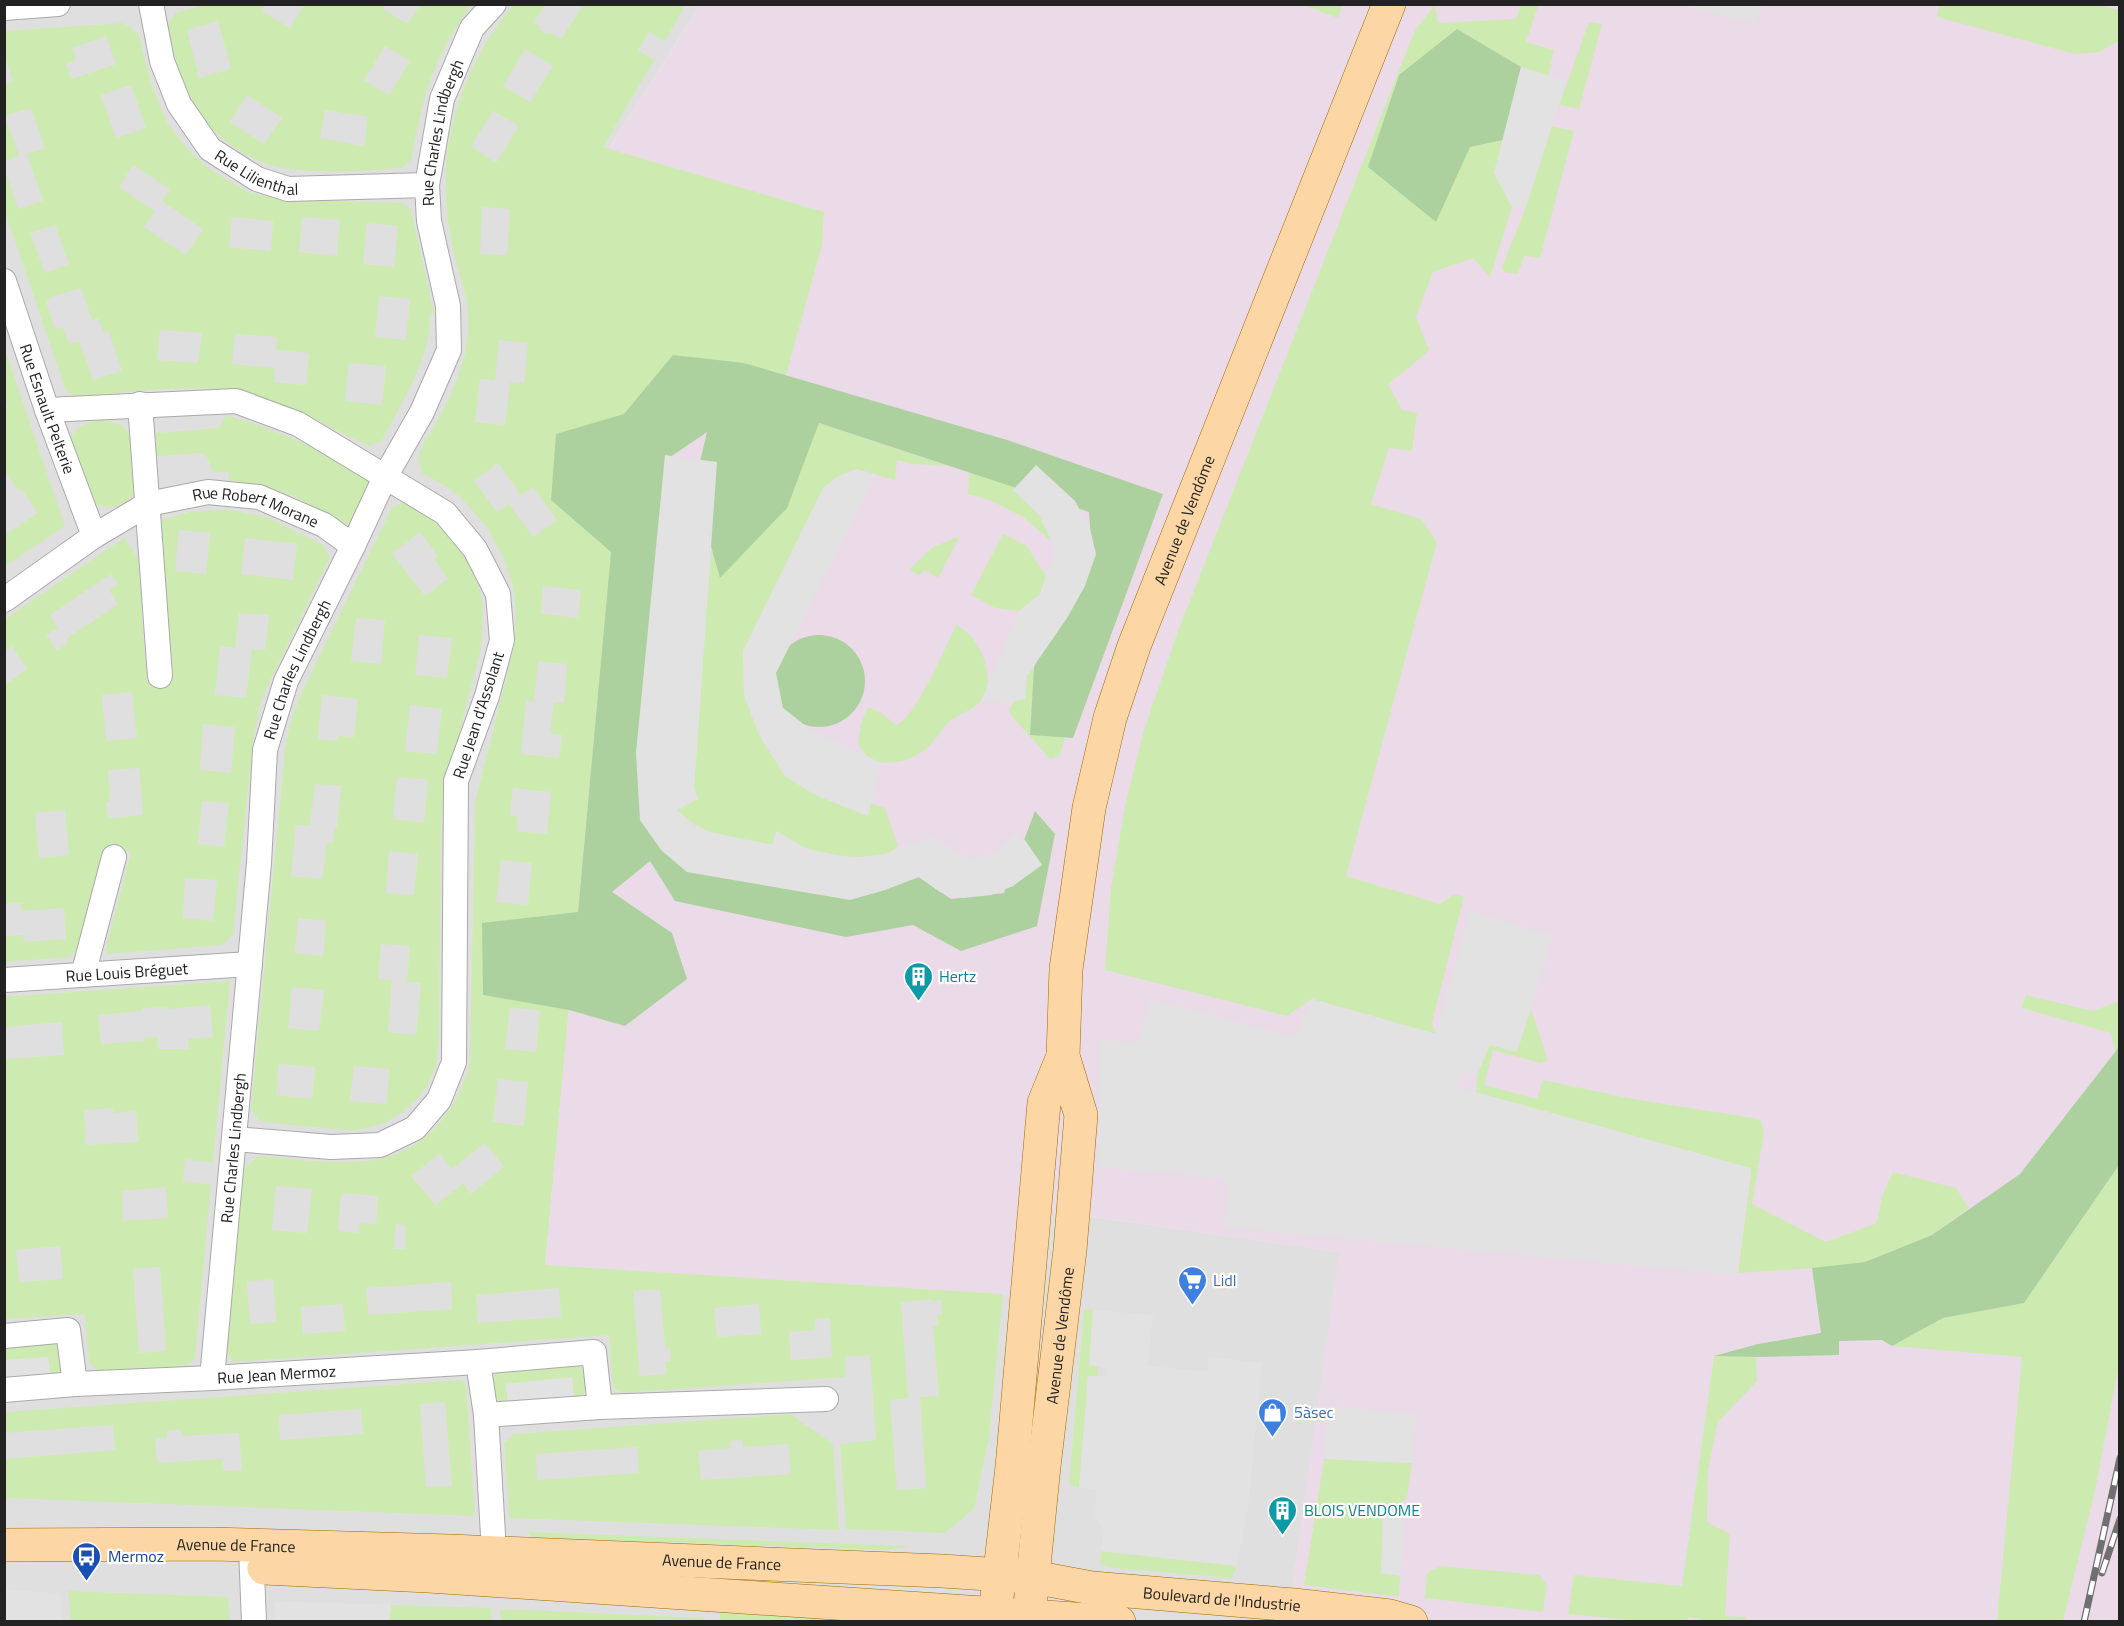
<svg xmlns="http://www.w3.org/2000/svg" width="2124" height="1626" font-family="'Titillium Web',sans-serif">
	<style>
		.residential { fill: #e0dfdf }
		.industrial { fill: #ebdbe8 }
		.grass { fill: #cdebb0; fill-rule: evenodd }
		.forest { fill: #add19e }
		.parking { fill: #e2e2e2 }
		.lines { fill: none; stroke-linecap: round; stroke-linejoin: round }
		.street-casing { stroke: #a9a9a9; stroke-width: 26 }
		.primary-casing { stroke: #a06b00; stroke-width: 34 }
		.street { stroke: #fff; stroke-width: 24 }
		.primary { stroke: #fcd6a4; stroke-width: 33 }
		.rail-casing { stroke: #707070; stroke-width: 7 }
		.rail { stroke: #fff; stroke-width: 4.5; stroke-dasharray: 14; stroke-linecap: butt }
		.labels { text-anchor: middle; stroke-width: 4.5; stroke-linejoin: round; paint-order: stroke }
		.street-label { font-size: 16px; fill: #222; stroke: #fff }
		.culture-label { font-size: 16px; fill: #0d838f; stroke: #fff; text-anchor: start }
		.shop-label { font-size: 16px; fill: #366cbe; stroke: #fff; text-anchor: start }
		.transit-label { font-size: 16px; fill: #164399; stroke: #fff; text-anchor: start }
	</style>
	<rect width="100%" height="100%" fill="#f2efe9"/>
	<polygon class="residential" points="5,5 700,5 507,310 630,345 545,1265 1022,1296 1030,1208 1340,1252 1288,1621 5,1622"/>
	<polygon class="industrial" points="700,5 2119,5 2119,1621 1288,1621 1339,1252 1031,1208 1023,1296 545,1265 630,346 507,310"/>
	<g class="grass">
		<path d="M204,5H266L262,11L290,28L304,5H386L383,9L408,24L420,5H471C453,31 438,57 428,87C420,110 416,136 411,160L402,168C368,171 307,175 274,166C242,157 211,134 194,106C181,83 175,53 167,28L175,13ZM218,21L231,69L199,78L187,30ZM385,46L410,61L389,95L364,80ZM247,95L282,118L264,144L230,122ZM325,110L368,117L364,146L320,138Z"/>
		<path d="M513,5H545L534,22L541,27L540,30L547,35L549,32L561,39L582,7L578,5H685L665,41L649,32L638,50L654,60L603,147L824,212L822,245L786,375L744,363L624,415L545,1265L1003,1294L989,1437L974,1509L945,1533L846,1529L840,1444L876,1440L870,1355L845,1357V1377L621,1393L613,1387L609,1335L234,1362L225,1352L243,1170L258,1156C298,1159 339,1166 378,1159C426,1151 460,1107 470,1062L475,802L513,651L516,625L515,605L513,586L503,556L486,526L460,497L444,485L422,473C421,468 418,460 419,455C421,444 431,432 436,423C450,398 463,370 467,342C473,300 458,278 451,239C434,153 458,72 513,5ZM525,49L553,66L530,102L503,86ZM493,111L519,126L496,163L471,146ZM482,207L510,209L507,255L480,254ZM499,340L528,343L524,383L510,382L505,425L475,422L480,379L495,380ZM498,463L521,495L533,487L557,520L533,537L509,504L497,512L474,481ZM543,586L581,590L578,618L541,613ZM538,661L567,664L564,703L554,702L550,733L562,735L559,758L521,754L526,700L534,701ZM513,788L551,792L547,834L517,831L518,816L510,815ZM501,860L532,863L528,905L496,902ZM510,1008L540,1010L536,1052L505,1049ZM498,1079L528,1082L524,1126L493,1122ZM485,1143L504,1167L471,1194L463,1183L436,1205L411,1176L439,1154L452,1169ZM276,1186L312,1189L307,1233L272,1230ZM341,1193L378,1196L376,1224L360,1223L359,1233L338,1231ZM396,1224L406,1225L405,1249H394ZM273,1279L276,1322L250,1324L247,1282ZM451,1282L452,1309L369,1315L366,1288ZM559,1288L561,1317L478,1323L476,1295ZM660,1289L665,1347L670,1348L671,1361L666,1362V1374L640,1376L633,1291ZM931,1299L932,1301L941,1300L942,1315H937L938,1326H933L939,1396L920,1397L926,1488L897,1490L890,1400L908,1398L901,1302ZM343,1304L345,1331L303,1334L301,1307ZM759,1304L761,1334L717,1337L714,1308ZM830,1318L832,1357L791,1360L789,1332L815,1330V1319Z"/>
		<polygon points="1303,5 1343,5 1338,18"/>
		<polygon points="1435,5 1438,23 1516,19 1521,5 1538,6 1526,42 1554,50 1548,76 1521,67 1457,29 1470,147 1503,140 1494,173 1512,207 1490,277 1473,258 1433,272 1416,317 1429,350 1411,366 1388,384 1402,410 1417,413 1412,451 1389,448 1371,504 1421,519 1437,542 1346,876 1440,904 1454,894 1464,897 1432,1023 1436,1034 1312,999 1287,1016 1105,970 1111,888 1125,806 1144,730 1178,631 1415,30"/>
		<polygon points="1939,5 2097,5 2119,10 2119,41 2099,52 2075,54 1937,17"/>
		<polygon points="1589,22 1602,24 1579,109 1559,105"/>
		<path d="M123,23L138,33L152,86L167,122L188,150L211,170L248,192L278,199L403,203L411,210L434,313L430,314C431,360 402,401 382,441L369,446C329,428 289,403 246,393C198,382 126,393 76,397L66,391L5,212V170L18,209L43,201L27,154L45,148L31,108L5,116L19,156L5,161V85L13,81L5,57L4,31ZM106,36L116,64L72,79L66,64L76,60L72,48ZM131,85L146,128L116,138L101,95ZM133,165L170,189L162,201L203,229L186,255L144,227L155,211L119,187ZM232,217L273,221L271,251L229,247ZM302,217L340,220L337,256L299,252ZM367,223L398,226L394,267L363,264ZM55,225L69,264L45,273L30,233ZM81,288L92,320L98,318L104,333L109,332L122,371L93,380L79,341L69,344L63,327L55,329L46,302L52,297ZM379,296L410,299L406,340L375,337ZM160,330L202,333L198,363L157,360ZM235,334L277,337L276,350L309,353L306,385L274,382L275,368L232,364ZM349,363L386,366L382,405L345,401Z"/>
		<polygon points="1552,126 1574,131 1540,258 1524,256 1518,274 1504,272 1502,267 1526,207"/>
		<polygon points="5,350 65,526 5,566 5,529 8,533 38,513 22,489 19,491 5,471 4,432 6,430 5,409 8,406 5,400"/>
		<path d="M225,415C274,428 318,450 364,472L370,479C367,493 365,518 349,524C336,528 314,508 304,502C283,488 253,485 228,480L229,472H213L207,457L200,453L150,457L147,434L217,428L223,422Z"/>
		<path d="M101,420C109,421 116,421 123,427C133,435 132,449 133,461C134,468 136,477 135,484C133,508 111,512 93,503L69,440C75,427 87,422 101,420Z"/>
		<path d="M819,423L948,466L913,464L897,460L895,480L855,469L743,651L867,816L871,803L885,808L898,846C885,864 824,856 806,848C796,844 786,837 777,832L773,845C738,838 701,838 677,809L698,799L694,788L711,548L720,577L786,508Z"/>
		<polygon points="969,471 1017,487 1014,490 1040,516 1052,542 1023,517 989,500 968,494"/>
		<path d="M406,502L438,522L464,554L477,579L483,606L481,648L444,793L441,819L439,1041L436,1066L428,1085L420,1096L404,1111L385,1123L355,1131L261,1122L251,1110L285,749L290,724L302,692L392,507ZM420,532L438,556L434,559L448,579L425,596L392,554ZM356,618L385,620L381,664L351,661ZM419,635L452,638L447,678L415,675ZM322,695L358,699L354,737L338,736L337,741L318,739ZM410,705L442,709L437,754L405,751ZM397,777L428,780L424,823L393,819ZM315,784L341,786L337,828L334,829L333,843H327L322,879L291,876L296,825L310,826ZM389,851L418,854L414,895L386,893ZM298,918L326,921L323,956L295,953ZM381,944L410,946L407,982L421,983L416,1035L388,1032L392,980L378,979ZM292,987L324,990L319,1031L288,1028ZM279,1064L315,1067L312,1099L276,1095ZM354,1066L390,1069L386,1104L350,1101Z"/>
		<path d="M232,510L269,518L323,545L330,557L261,700L253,741L233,935L222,945L107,954L106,947L131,853L108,845L81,946L70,957L5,962V936L23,935L24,942L66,939L64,908L22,911L21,903L5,904V685L27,669L12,646L5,651V619L124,538L138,558L147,683L169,682L158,521L193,511ZM179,530L210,533L206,574L175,571ZM245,538L297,544L293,580L241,574ZM111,574L118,584L109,590L118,604L66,639L68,643L57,650L46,635L58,628L50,615ZM239,613L269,615L265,650L252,649L246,698L215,695L220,646L235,648ZM132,692L137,738L106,741L102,695ZM203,724L235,727L231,773L200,770ZM139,768L143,815L108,818L106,802L110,801L108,770ZM202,801L229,803L224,847L198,844ZM65,810L69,855L39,858L35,813ZM185,878L217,880L213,921L183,918Z"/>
		<polygon points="1003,534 1026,545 1046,576 1040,594 1019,611 995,608 971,595"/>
		<polygon points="960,536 938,578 925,570 920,575 909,570 933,547"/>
		<path d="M956,625C980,636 998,677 981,700C974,711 956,714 947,724C940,732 934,742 926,749C912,761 881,770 866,755C863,752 861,748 858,744L861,723L868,707L880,712L896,725C914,721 947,644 956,625Z"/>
		<polygon points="1034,667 1030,735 1065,737 1060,755 1050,759 1011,715 1009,709 1014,701 1025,699 1027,676"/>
		<path d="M230,981L213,1163L185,1159L183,1181L211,1185L195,1358L186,1366L99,1372L89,1363L85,1314L5,1319V1059L64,1055L62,1022L5,1027L4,997ZM210,1005L213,1037L188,1039L189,1049H158L157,1037L144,1038V1041L101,1044L98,1015L142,1011L143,1008L166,1007L167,1009ZM113,1108V1113L136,1111L138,1142L86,1145L84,1110ZM166,1187L168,1218L123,1221L122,1191ZM60,1246L63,1279L19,1282L16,1250ZM160,1267L166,1351L139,1353L133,1269Z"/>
		<polygon points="2026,995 2093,1011 2119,1001 2119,1047 2115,1053 2111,1033 2021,1008"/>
		<polygon points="1531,1009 1548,1060 1540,1063 1493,1050 1484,1085 1537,1099 1543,1080 1633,1099 1760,1119 1764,1132 1752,1204 1826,1242 1877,1223 1882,1196 1893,1172 1956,1188 1969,1208 1932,1235 1865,1262 1831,1267 1738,1273 1751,1173 1476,1093 1477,1075 1489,1045 1517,1052"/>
		<polygon points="2119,1165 2119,1364 2095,1491 2063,1621 1997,1621 2022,1357 1892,1346 1943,1318 2024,1303"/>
		<polygon points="1084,1309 1093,1310 1089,1364 1098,1366 1098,1376 1088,1377 1079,1488 1069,1484"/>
		<polygon points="52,1341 58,1343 65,1366 61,1373 51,1378 48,1357 5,1360 5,1344"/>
		<polygon points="1714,1356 1756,1357 1757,1381 1718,1422 1708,1470 1707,1522 1730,1534 1725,1616 1746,1617 1745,1621 1700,1621 1700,1619 1688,1617 1687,1621 1650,1622 1568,1614 1574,1575 1682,1586"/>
		<path d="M578,1364C588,1372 590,1387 582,1397L574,1399L572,1378L506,1384L508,1405C495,1402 494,1393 491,1381L497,1371Z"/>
		<path d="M461,1380L466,1385L475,1516L5,1498V1459L115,1450L113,1425L5,1433V1412ZM445,1402L452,1486L426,1487L420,1404ZM361,1409L363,1434L280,1440L279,1415ZM181,1430L182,1436L239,1433L242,1470L224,1471L222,1459L157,1463L155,1438L167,1437V1431Z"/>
		<path d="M790,1414L833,1444L839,1530L509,1518L504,1443L514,1434ZM742,1440L743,1447L788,1444L791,1474L701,1480L698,1451L731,1448L730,1441ZM637,1447L639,1473L537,1480L536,1454Z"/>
		<polygon points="1324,1459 1412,1463 1407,1498 1383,1516 1381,1573 1400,1576 1399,1597 1304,1585"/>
		<polygon points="528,1532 907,1546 908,1547 886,1550 539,1538 532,1537"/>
		<polygon points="1101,1551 1237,1566 1232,1578 1114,1568 1100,1564"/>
		<polygon points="1440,1566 1539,1575 1547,1585 1543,1612 1425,1598 1427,1573"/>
		<polygon points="68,1591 228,1597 230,1621 71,1621"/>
		<polygon points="391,1605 491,1608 492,1621 389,1622"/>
		<polygon points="500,1609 704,1618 704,1621 501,1621"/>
		<polygon points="720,1611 871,1622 720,1622"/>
	</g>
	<g class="forest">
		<polygon points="1457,29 1521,67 1503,140 1470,147 1436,222 1368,167 1399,75"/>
		<polygon points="673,355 744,363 1007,440 1163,494 1073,738 1030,735 1034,667 1091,540 1089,512 819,423 787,508 720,578 694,487 707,432 666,460 657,819 697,859 900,864 951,899 1004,893 1035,811 1055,834 1037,926 961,951 913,925 846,937 675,901 650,861 612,892 672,933 687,979 625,1026 569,1010 483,995 482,923 578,912 611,552 551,500 556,434 624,414"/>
		<circle cx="819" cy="681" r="46"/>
		<polygon points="2119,1047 2119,1165 2024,1303 1943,1318 1892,1346 1882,1340 1839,1341 1839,1355 1756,1357 1714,1356 1758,1344 1821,1333 1812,1268 1865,1262 1932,1235 2020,1174"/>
	</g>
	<g class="parking">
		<polygon points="1682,5 1762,5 1756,24"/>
		<polygon points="1521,67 1566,81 1526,207 1512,207 1494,173"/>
		<polygon points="665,455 717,462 694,788 698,799 677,810 688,822 705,831 772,845 776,831 807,849 852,858 885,854 932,837 969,858 985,857 1000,849 1018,830 1042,865 1013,886 991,895 963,898 940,892 919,877 885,890 850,900 687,872 661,850 640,820 636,753"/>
		<polygon points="1036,465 1075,501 1090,529 1096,554 1085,586 1067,618 1027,676 1025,699 1005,703 981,701 1019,611 1040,594 1055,550 1040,516 1013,490"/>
		<polygon points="855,469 876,474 776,673 783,708 811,730 881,763 868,816 815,795 785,776 759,735 744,695 743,651 823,488 837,477"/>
		<polygon points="1470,911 1553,936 1517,1052 1490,1045 1477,1075 1466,1072 1454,1086 1751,1168 1738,1273 1714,1273 1224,1227 1229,1185 1219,1178 1098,1167 1098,1039 1138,1043 1151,999 1287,1035 1293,1039 1312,999 1436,1034"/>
		<polygon points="1093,1310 1153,1315 1148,1366 1207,1371 1209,1357 1262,1363 1248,1507 1237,1566 1101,1551 1104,1531 1095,1518 1096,1489 1079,1488 1088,1376 1106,1376 1107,1368 1089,1365"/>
		<polygon points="48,1357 51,1378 5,1381 5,1360"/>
		<polygon points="572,1377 574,1399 508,1405 506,1384"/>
		<polygon points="1328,1406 1416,1414 1412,1463 1324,1459"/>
		<polygon points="1407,1498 1400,1576 1381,1573 1383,1516"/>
		<polygon points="5,1590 60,1593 62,1621 5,1621"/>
		<polygon points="274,1601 391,1605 389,1621 276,1621"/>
	</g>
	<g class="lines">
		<defs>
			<g id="street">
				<path id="s1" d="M151,4L162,61L179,104L210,149L257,179L288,189L427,185"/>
				<polyline points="4,8 58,4"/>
				<path id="s2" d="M4,281L47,410L94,536"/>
				<polyline points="140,404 160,676"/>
				<polyline points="47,410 236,401 298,424 445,513 475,549 498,594 502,640 487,696 456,781 454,1062 439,1100 415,1128 380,1145 331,1147 234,1139"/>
				<path id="s3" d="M4,600L94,536L148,504L208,492L259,497L324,525L353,546"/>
				<polyline points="83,975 114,857"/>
				<path id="s4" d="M4,980L250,964"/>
				<polyline points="4,1336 68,1330 75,1384"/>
				<path id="s5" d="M212,1378L259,863L265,750L286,681L353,546L385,477L422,412L449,350L448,306L429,221L427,185L442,99L472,28L494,4"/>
				<path id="s6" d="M4,1390L75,1384L212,1378L478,1362"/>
				<polyline points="486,1415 600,1407 826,1399"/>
				<polyline points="251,1548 254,1622"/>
				<polyline points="491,1569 493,1535 486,1415 478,1362 594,1352 600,1407"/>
			</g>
			<g id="primary">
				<path id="s7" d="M4,1545L213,1544L450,1551L942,1571L1033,1577L1092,1588L1294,1605L1390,1616L1411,1622"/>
				<polyline points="264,1568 428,1576 1119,1622"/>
				<polyline points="997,1597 1012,1467 1044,1103 1063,1056"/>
				<path id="s8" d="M1029,1616L1044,1466L1070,1250L1081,1115L1063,1056L1066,969L1089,808L1110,718L1134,646L1389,4"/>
			</g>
		</defs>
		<use href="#street" class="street-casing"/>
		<use href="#primary" class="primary-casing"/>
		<use href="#street" class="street"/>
		<use href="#primary" class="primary"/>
		<defs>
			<g id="rail">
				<polyline points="2102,1573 2120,1519"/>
				<polyline points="2084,1622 2120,1458"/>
			</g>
		</defs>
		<use href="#rail" class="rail-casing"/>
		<use href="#rail" class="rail"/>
	</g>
	<defs>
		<symbol id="building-pin" viewBox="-11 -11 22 30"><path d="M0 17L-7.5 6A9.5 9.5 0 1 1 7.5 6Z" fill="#0f9aa8" stroke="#fff"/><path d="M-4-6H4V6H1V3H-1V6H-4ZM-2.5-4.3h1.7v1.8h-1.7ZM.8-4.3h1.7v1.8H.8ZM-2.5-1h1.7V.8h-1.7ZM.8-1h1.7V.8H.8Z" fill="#fff"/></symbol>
		<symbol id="supermarket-pin" viewBox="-11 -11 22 30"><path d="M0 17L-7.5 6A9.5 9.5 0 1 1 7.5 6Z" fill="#3f7fe0" stroke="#fff"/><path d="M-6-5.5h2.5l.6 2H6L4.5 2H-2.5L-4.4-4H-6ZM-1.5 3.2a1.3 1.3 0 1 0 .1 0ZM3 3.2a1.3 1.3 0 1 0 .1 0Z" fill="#fff"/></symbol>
		<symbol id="shop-pin" viewBox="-11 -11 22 30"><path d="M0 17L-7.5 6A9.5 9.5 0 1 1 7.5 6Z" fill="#3f7fe0" stroke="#fff"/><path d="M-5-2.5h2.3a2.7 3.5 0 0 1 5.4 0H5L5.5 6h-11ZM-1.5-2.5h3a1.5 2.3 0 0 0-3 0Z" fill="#fff"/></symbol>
		<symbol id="bus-pin" viewBox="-11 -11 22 30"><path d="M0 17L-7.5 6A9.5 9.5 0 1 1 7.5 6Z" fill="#1a4fb4" stroke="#fff"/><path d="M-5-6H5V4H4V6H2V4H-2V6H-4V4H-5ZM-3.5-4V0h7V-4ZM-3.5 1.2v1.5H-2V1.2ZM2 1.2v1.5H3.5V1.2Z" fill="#fff"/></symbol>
	</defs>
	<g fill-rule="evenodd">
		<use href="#building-pin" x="902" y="960" width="33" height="45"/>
		<use href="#supermarket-pin" x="1176" y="1264" width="33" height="45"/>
		<use href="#shop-pin" x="1256" y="1396" width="33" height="45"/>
		<use href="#building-pin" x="1266" y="1494" width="33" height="45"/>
		<use href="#bus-pin" x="70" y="1540" width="33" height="45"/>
	</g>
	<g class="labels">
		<g class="street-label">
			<text dy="6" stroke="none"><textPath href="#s5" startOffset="1293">Rue Charles Lindbergh</textPath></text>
			<text dy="6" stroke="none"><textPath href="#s1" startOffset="212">Rue Lilienthal</textPath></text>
			<text dy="6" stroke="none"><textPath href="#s2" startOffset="135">Rue Esnault Pelterie</textPath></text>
			<text dy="6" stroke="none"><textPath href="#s3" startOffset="284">Rue Robert Morane</textPath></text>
			<text dy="6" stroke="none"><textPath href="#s8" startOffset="1119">Avenue de Vendôme</textPath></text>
			<text dy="6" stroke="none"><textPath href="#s5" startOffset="717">Rue Charles Lindbergh</textPath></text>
			<text transform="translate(478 715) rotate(-72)" y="6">Rue Jean d'Assolant</text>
			<text dy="6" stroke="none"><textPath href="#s4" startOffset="123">Rue Louis Bréguet</textPath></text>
			<text dy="6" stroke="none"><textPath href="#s5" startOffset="231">Rue Charles Lindbergh</textPath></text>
			<text dy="6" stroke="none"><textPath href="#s8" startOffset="282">Avenue de Vendôme</textPath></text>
			<text dy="6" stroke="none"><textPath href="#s6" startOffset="273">Rue Jean Mermoz</textPath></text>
			<text dy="6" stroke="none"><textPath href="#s7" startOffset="232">Avenue de France</textPath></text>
			<text dy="6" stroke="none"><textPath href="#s7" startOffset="718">Avenue de France</textPath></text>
			<text dy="6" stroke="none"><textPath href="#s7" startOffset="1220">Boulevard de l'Industrie</textPath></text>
		</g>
		<g class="culture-label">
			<text x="939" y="982">Hertz</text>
			<text x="1304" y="1516">BLOIS VENDOME</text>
		</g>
		<g class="shop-label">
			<text x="1213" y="1286">Lidl</text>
			<text x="1294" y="1418">5àsec</text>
		</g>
		<g class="transit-label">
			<text x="108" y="1562">Mermoz</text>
		</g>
	</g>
	<rect width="2124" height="1626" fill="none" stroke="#222222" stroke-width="12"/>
</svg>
